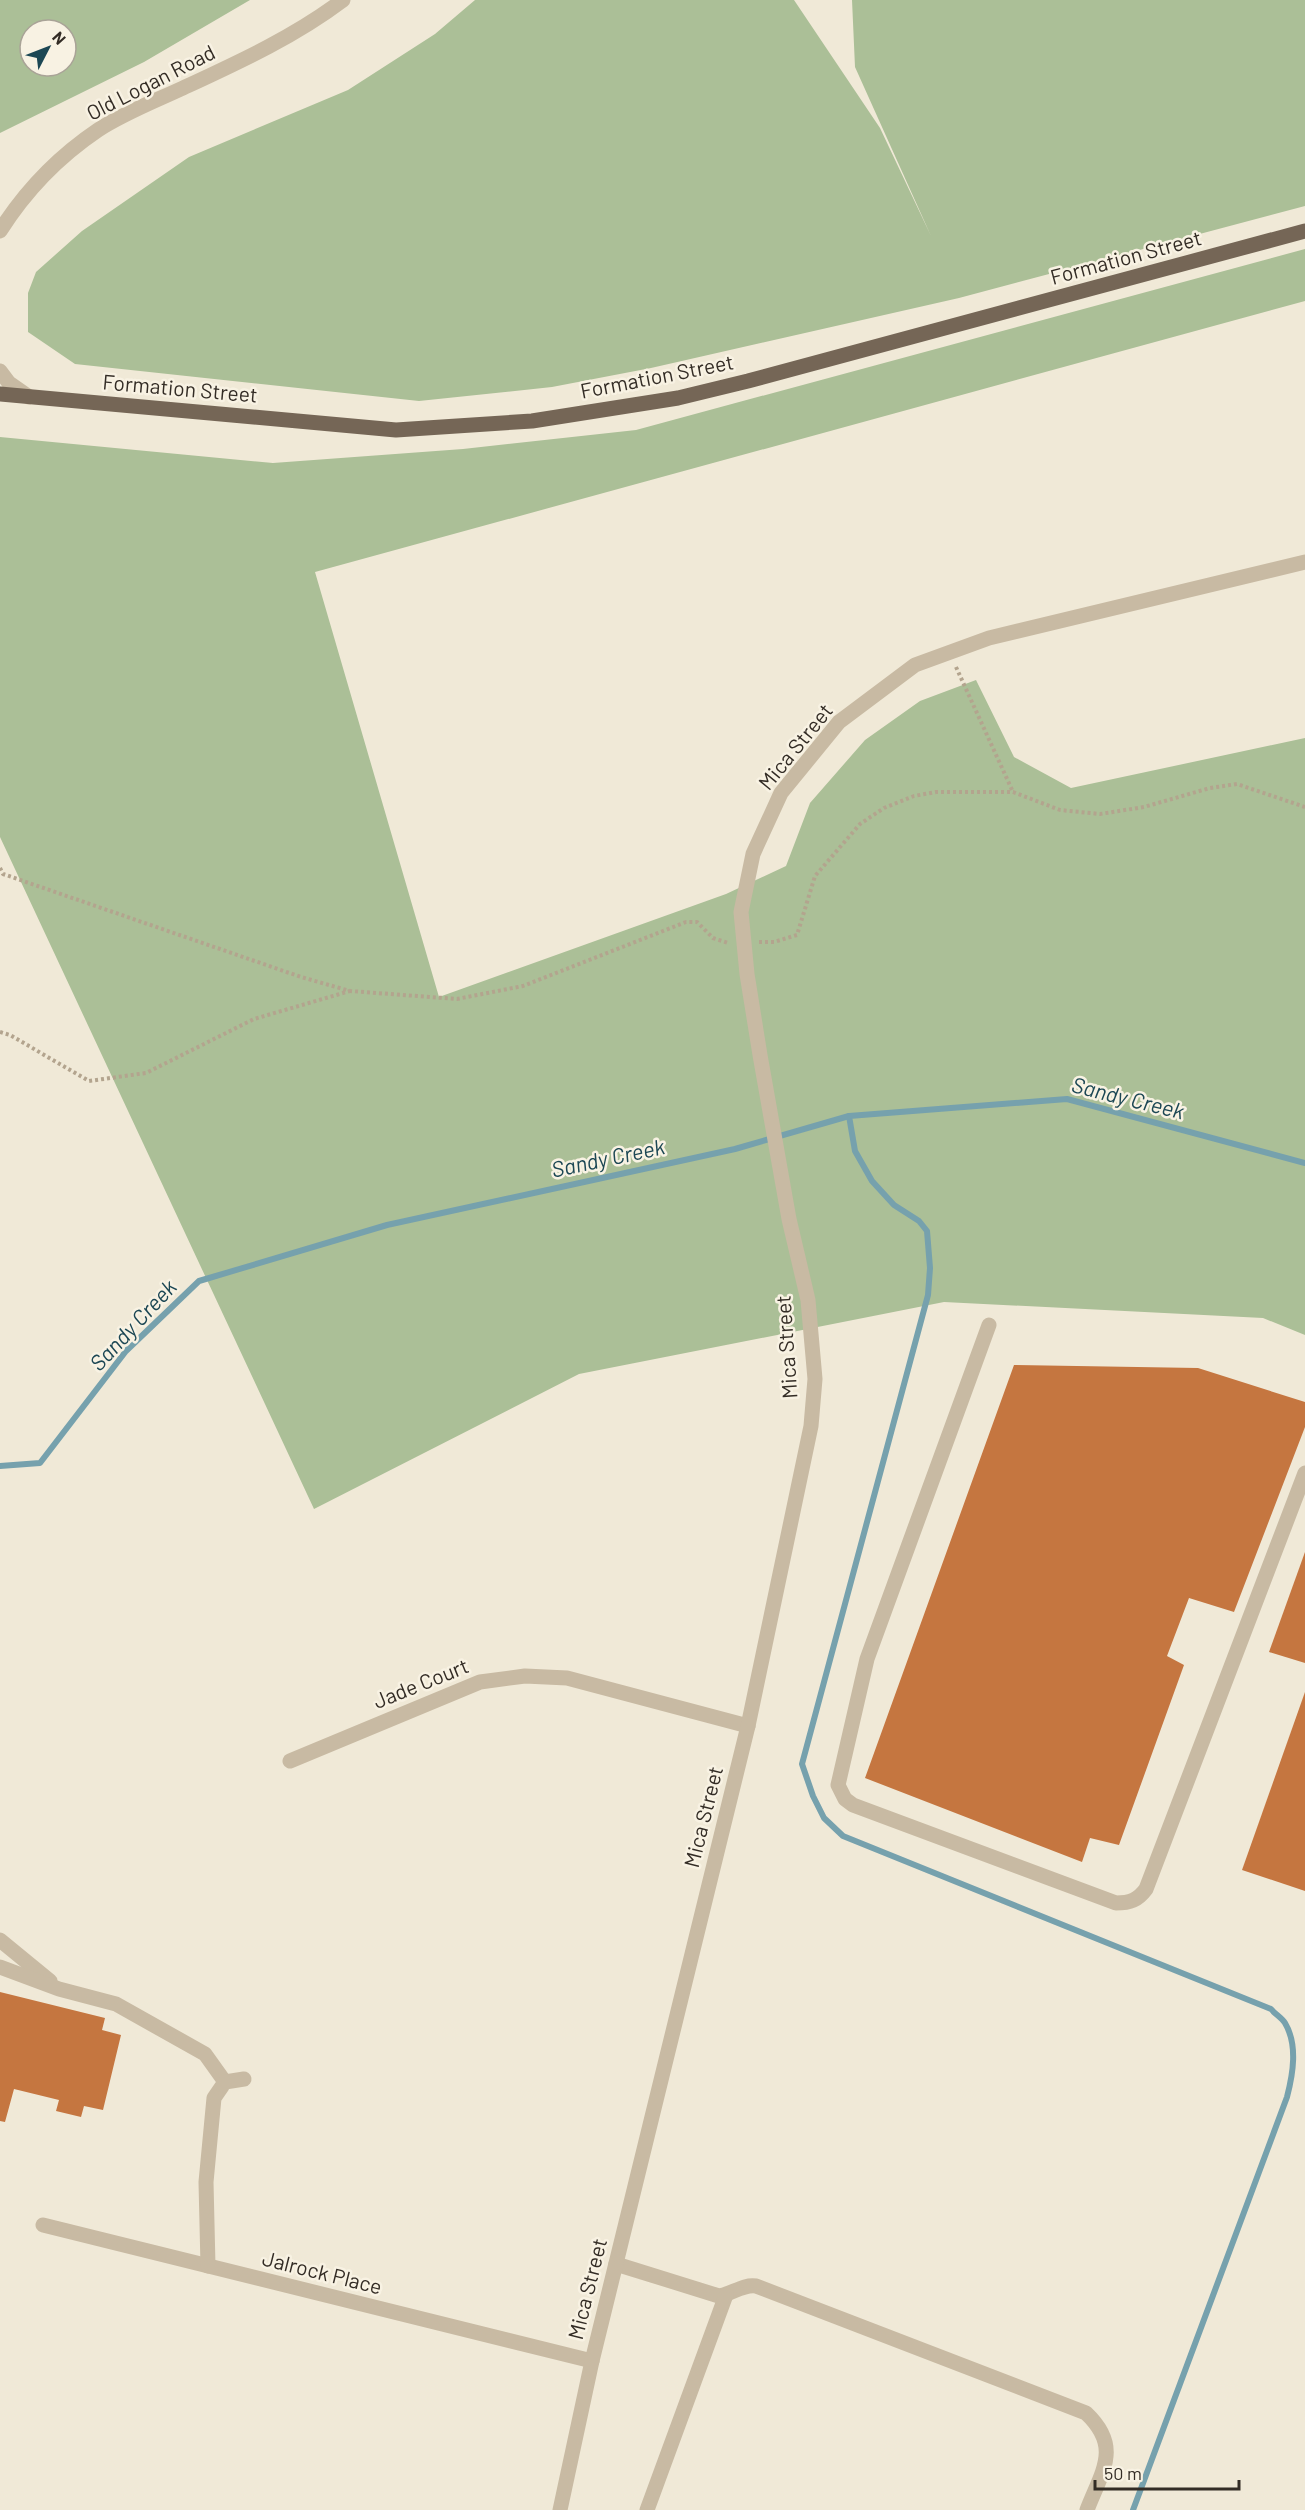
<svg xmlns="http://www.w3.org/2000/svg" width="1305" height="2510" font-family="Barlow,sans-serif">
	<style>
		.green { fill: #abbf97; fill-rule: evenodd }
		.lines { fill: none; stroke-linecap: round; stroke-linejoin: round }
		.stream { stroke: #76a1ad; stroke-width: 6 }
		.building { fill: #c57640 }
		.path { stroke: #b3a48e; stroke-width: 4; stroke-dasharray: 3 3; stroke-linecap: butt }
		.minor { stroke: #c8baa3; stroke-width: 15 }
		.major { stroke: #756656; stroke-width: 15 }
		.labels { text-anchor: middle; stroke-width: 5; stroke-linejoin: round; paint-order: stroke }
		.street-label { font-size: 21px; fill: #332c25; stroke: #f8f2e3 }
		.water-label { font-size: 22px; font-style: italic; fill: #1c4754; stroke: #f8f2e3 }
	</style>
	<rect width="100%" height="100%" fill="#f0e9d7"/>
	<g class="green">
		<path d="M0,0H250L144,62L0,133ZM30,30H66V66H30Z"/>
		<polygon points="475,0 794,0 880,128 931,236 855,67 852,0 1305,0 1305,206 959,298 651,368 552,387 419,401 75,364 28,332 28,293 36,272 82,231 189,157 348,90 435,34"/>
		<polygon points="1305,249 1305,301 315,572 439,997 726,894 786,866 810,803 865,740 920,701 976,680 1014,757 1071,788 1305,738 1305,1335 1263,1318 944,1302 579,1374 314,1509 0,837 0,437 273,463 463,449 636,430"/>
	</g>
	<g class="lines">
		<g class="stream">
			<path d="M849,1116L855,1151L872,1181L894,1205L919,1221L927,1231L930,1268L928,1295L802,1764L813,1796L824,1818L843,1836L1271,2009C1275,2014 1282,2018 1285,2023C1298,2045 1293,2074 1287,2097L1133,2510"/>
			<polyline points="0,1466 40,1463 126,1351 199,1281 387,1225 735,1149 849,1116 1067,1099 1305,1163"/>
		</g>
	</g>
	<g class="building">
		<polygon points="1014,1365 1198,1368 1305,1402 1305,1427 1234,1612 1189,1598 1167,1656 1184,1665 1119,1845 1090,1838 1082,1862 865,1778"/>
		<polygon points="1305,1552 1305,1663 1269,1652"/>
		<polygon points="1305,1692 1305,1891 1242,1870"/>
		<polygon points="0,1992 105,2018 102,2030 121,2035 103,2110 84,2106 81,2117 56,2111 59,2100 14,2089 5,2122 0,2121"/>
	</g>
	<g class="lines">
		<g class="path">
			<polyline points="956,667 1013,792"/>
			<polyline points="0,868 3,874 301,977 350,991 457,999 523,986 686,922 697,922 713,938 728,943"/>
			<polyline points="759,942 774,942 797,935 815,876 860,824 884,808 914,796 936,792 1013,792 1060,810 1100,814 1144,807 1210,788 1237,784 1305,807"/>
			<polyline points="0,1032 10,1035 89,1081 146,1073 254,1019 350,991"/>
		</g>
		<g class="minor">
			<path d="M0,231C26,190 58,157 98,130C124,113 155,101 183,88C239,62 294,37 343,0"/>
			<polyline points="0,371 9,383 29,397"/>
			<path d="M989,1325L867,1659L838,1785L845,1799L853,1805L1116,1903C1130,1903 1138,1900 1146,1889L1305,1473"/>
			<polyline points="290,1761 480,1682 525,1676 567,1678 748,1726"/>
			<polyline points="0,1940 50,1981"/>
			<polyline points="0,1967 59,1989 116,2004 205,2054 225,2082"/>
			<polyline points="43,2225 592,2361"/>
			<path d="M616,2264L719,2296C732,2294 743,2284 756,2286L1086,2413C1122,2447 1102,2471 1087,2510"/>
			<polyline points="208,2266 206,2182 214,2098 225,2082 244,2079"/>
			<polyline points="560,2510 592,2361 748,1726 811,1426 815,1379 808,1300 789,1219 760,1055 747,974 741,912 753,854 781,793 839,722 915,665 989,638 1305,562"/>
			<polyline points="647,2510 726,2295"/>
		</g>
		<polyline class="major" points="0,394 396,430 532,421 678,398 748,381 1305,231"/>
	</g>
	<g class="labels">
		<g class="street-label">
			<text transform="translate(151 83) rotate(-27)" y="7">Old Logan Road</text>
			<text transform="translate(1126 258) rotate(-15)" y="7">Formation Street</text>
			<text transform="translate(657 377) rotate(-11)" y="7">Formation Street</text>
			<text transform="translate(180 389) rotate(5)" y="7">Formation Street</text>
			<text transform="translate(796 747) rotate(-51)" y="7">Mica Street</text>
			<text transform="translate(787 1347) rotate(-94)" y="7">Mica Street</text>
			<text transform="translate(421 1684) rotate(-22)" y="7">Jade Court</text>
			<text transform="translate(704 1817) rotate(-76)" y="7">Mica Street</text>
			<text transform="translate(322 2273) rotate(14)" y="7">Jalrock Place</text>
			<text transform="translate(588 2289) rotate(-76)" y="7">Mica Street</text>
		</g>
		<g class="water-label">
			<text transform="translate(1128 1098) rotate(14)" y="8">Sandy Creek</text>
			<text transform="translate(608 1158) rotate(-12)" y="8">Sandy Creek</text>
			<text transform="translate(133 1325) rotate(-47)" y="8">Sandy Creek</text>
		</g>
	</g>
	<g transform="translate(48 48) rotate(48)"><circle r="28" fill="#f8f2e3" stroke="#a9a397" stroke-width="1.5"/>
	<path d="M0-4.5L10 22L0 15L-10 22Z" fill="#1c4754"/>
	<text y="-9" font-size="16" font-weight="bold" text-anchor="middle" fill="#332c25">N</text>
	</g>
	<path d="M1095 2480v9h144v-9" fill="none" stroke="#332c25" stroke-width="3"/>
	<text x="1104" y="2480" font-size="18" fill="#332c25" stroke="#f8f2e3" stroke-width="4.5" paint-order="stroke">50 m</text>
</svg>
